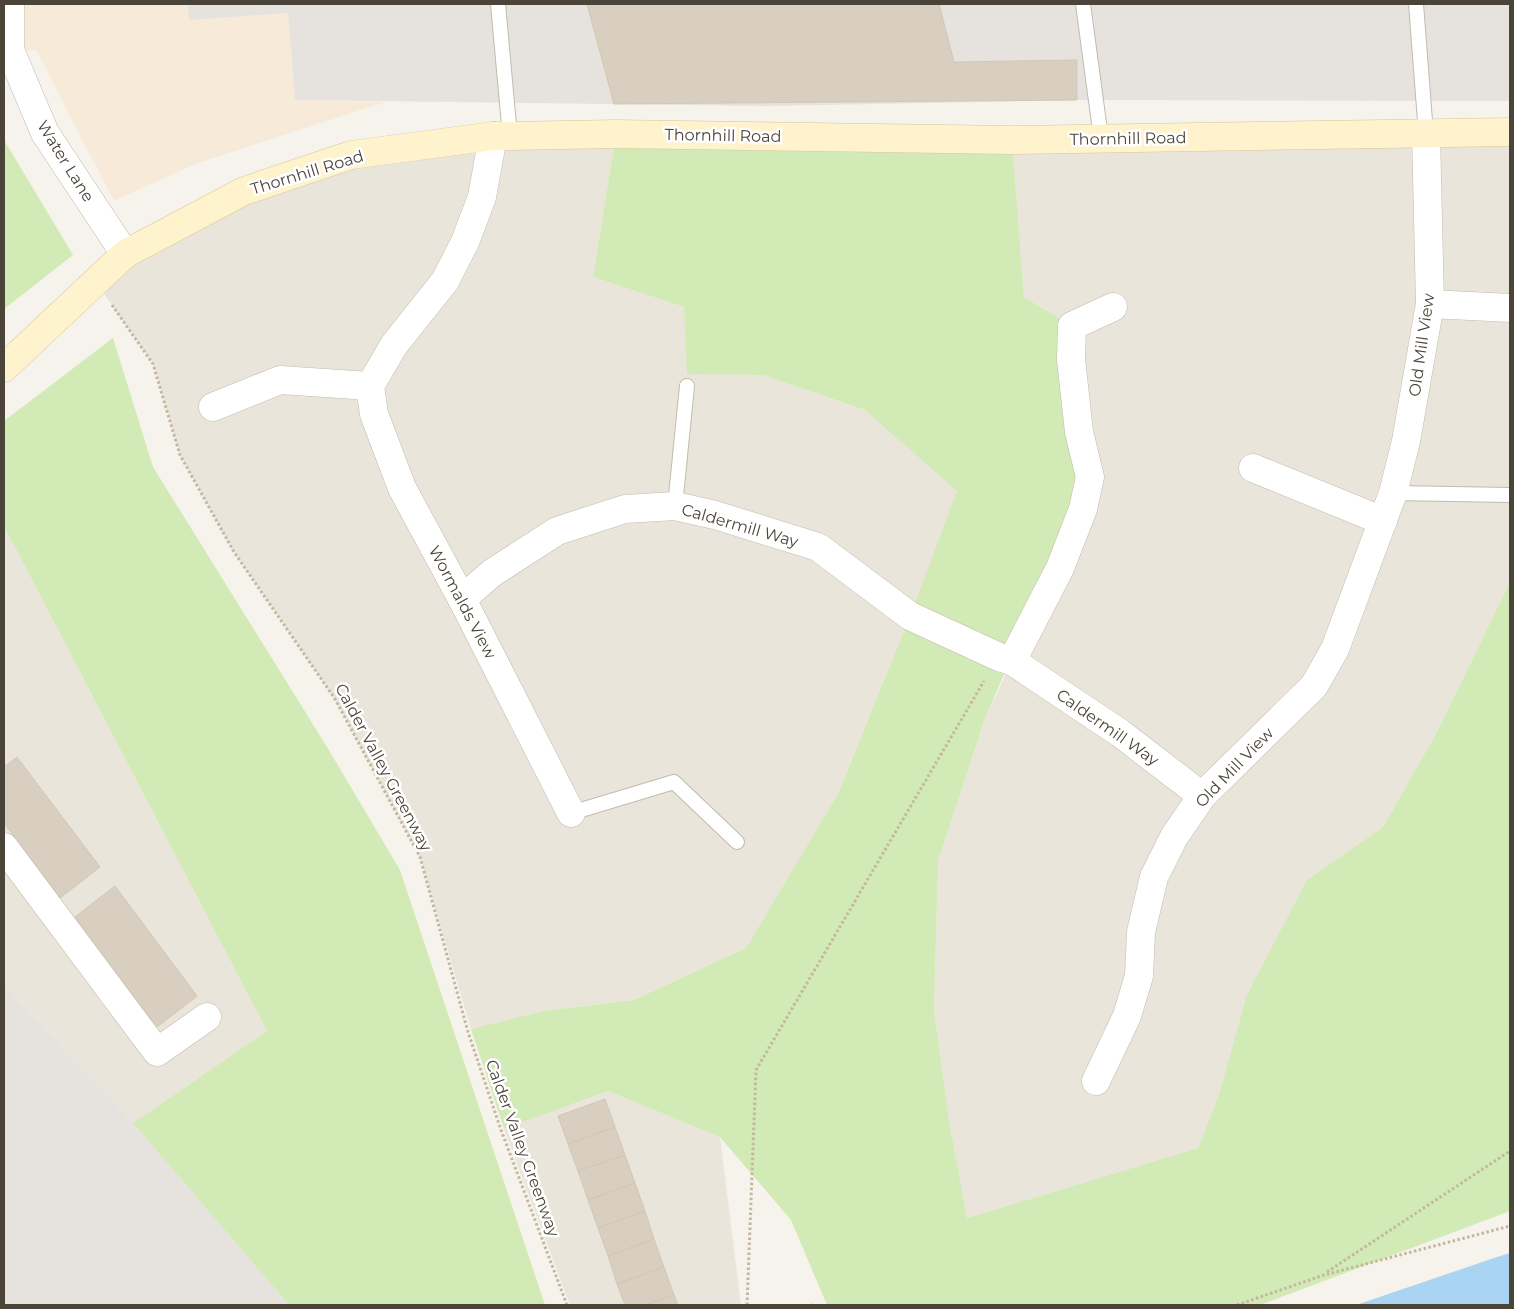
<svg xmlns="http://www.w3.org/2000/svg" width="1514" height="1309" font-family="Montserrat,sans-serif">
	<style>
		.residential { fill: #eae5da }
		.commercial { fill: #f7ead8 }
		.industrial { fill: #e6e2dd }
		.green { fill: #d2eab5 }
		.water { fill: #a9d4f2 }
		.building { fill: #d8cfc1; stroke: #d3c7b4 }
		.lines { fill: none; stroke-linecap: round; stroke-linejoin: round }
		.lane-casing { stroke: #c2bbae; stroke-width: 16 }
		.street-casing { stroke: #c2bbae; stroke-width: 29 }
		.secondary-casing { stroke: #d6c79b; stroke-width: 29 }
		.path { stroke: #c4b79f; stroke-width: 3; stroke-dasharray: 2.5 2.5; stroke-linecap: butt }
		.lane { stroke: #fff; stroke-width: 14 }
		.street { stroke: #fff; stroke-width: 28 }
		.secondary { stroke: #fff3cd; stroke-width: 28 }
		.labels { text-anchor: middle; stroke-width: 5; stroke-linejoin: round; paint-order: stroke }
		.street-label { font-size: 16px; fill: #4b4439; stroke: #fff }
	</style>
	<rect width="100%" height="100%" fill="#f6f3ec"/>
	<g class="residential">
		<polygon points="1510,132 1510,582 1437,732 1383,827 1307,880 1198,1148 967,1218 950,1126 934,1011 938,861 985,718 1012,661 1072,326 1024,297 1012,140"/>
		<polygon points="616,134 593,277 684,307 688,374 763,375 865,410 958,490 910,616 838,794 746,948 632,1000 543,1011 471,1029 420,857 335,699 234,552 180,455 153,364 96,282 125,254 351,155"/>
		<polygon points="4,526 267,1031 133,1123 4,985"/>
		<polygon points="608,1091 720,1137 741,1305 570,1305 504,1129"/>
	</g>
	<polygon class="commercial" points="4,4 188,4 189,20 288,13 295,100 385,102 195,164 114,201 36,50 4,54"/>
	<g class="industrial">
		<polygon points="188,4 1510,4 1510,101 1077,100 769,106 295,100 288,13 189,20"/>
		<polygon points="4,985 133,1123 289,1305 4,1305"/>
	</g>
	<g class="green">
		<polygon points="616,134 1012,140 1024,297 1072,326 1090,477 985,718 938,861 934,1011 950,1126 967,1218 1198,1148 1219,1095 1247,995 1307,880 1383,827 1437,732 1510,582 1510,1211 1260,1305 827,1305 791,1220 720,1137 608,1091 504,1129 471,1029 543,1011 633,1000 746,948 838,794 910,616 957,491 865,410 763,375 687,374 684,307 593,277"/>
		<polygon points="4,140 73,255 4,309"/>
		<polygon points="113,338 153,467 327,747 400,870 545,1305 289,1305 133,1123 267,1031 4,526 4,421"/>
	</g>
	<polygon class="water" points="1510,1253 1510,1305 1356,1305 1497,1257"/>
	<g class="building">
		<polygon points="587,4 939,4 954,62 1077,60 1077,100 614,104"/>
		<polygon points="17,757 100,867 60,898 4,823 4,767"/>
		<polygon points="115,886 197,996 157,1027 75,917"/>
		<polygon points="605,1099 615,1127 568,1144 558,1116"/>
		<polygon points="615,1127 625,1155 578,1171 568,1144"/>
		<polygon points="625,1155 635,1183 588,1200 578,1171"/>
		<polygon points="635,1183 645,1211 598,1228 588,1200"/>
		<polygon points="645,1211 654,1239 608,1256 598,1228"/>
		<polygon points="654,1239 664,1267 617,1284 608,1256"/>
		<polygon points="664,1267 674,1295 645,1305 625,1305 617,1284"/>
		<polygon points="674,1295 678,1305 645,1305"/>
	</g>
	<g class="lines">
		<defs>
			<g id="lane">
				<polyline points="498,4 510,136"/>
				<polyline points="1083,4 1101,138"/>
				<polyline points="1416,4 1426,134"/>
				<polyline points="1393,493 1510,495"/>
				<polyline points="675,506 687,386"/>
				<polyline points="571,813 674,782 737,842"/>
			</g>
			<g id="street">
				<polyline points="10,4 10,50 45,133 125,254"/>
				<polyline points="493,136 482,197 465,242 445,281 394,345 370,386 374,414 402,488 462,599 571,813"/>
				<polyline points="1430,304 1510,308"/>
				<polyline points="213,407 280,380 370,386"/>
				<polyline points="1253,468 1383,521"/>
				<polyline points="462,599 492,573 557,531 625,509 675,506 715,515 818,547 910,616 999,657 1012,661 1120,733 1202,796"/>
				<polyline points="1012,661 1060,568 1083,509 1090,477 1079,432 1071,359 1072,326 1113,307"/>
				<polyline points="4,847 157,1052 207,1017"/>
				<polyline points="1096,1081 1127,1016 1139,976 1141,932 1154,877 1174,837 1202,796 1314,686 1335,649 1393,493 1406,441 1430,304 1426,134"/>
			</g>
			<polyline id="secondary" points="4,368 125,254 244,191 351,155 493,136 510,136 616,134 1012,140 1510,132"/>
		</defs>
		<use href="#lane" class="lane-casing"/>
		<use href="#street" class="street-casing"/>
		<use href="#secondary" class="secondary-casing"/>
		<g class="path">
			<polyline points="112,305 153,364 180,455 234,552 335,699 420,857 468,1032 501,1130 567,1305"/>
			<polyline points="1327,1272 1510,1151"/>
			<polyline points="747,1305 756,1070 984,681"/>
			<polyline points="812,1305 813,1305"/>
			<polyline points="1237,1305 1324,1275 1510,1226"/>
		</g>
		<use href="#lane" class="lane"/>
		<use href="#street" class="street"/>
		<use href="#secondary" class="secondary"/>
	</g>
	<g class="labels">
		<g class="street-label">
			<text transform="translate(723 135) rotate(1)" y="6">Thornhill Road</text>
			<text transform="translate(1128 138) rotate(-1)" y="6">Thornhill Road</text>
			<text transform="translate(66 161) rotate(58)" y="6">Water Lane</text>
			<text transform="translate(307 172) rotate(-17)" y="6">Thornhill Road</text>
			<text transform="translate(1421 345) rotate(-82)" y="6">Old Mill View</text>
			<text transform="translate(740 525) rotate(16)" y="6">Caldermill Way</text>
			<text transform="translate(463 602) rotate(62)" y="6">Wormalds View</text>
			<text transform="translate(1108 727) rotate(35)" y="6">Caldermill Way</text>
			<text transform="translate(384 767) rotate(62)" y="6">Calder Valley Greenway</text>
			<text transform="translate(1234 767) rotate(-46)" y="6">Old Mill View</text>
			<text transform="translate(523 1148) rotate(70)" y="6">Calder Valley Greenway</text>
		</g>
	</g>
	<rect width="1514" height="1309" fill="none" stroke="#4b4439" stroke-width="10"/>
</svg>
